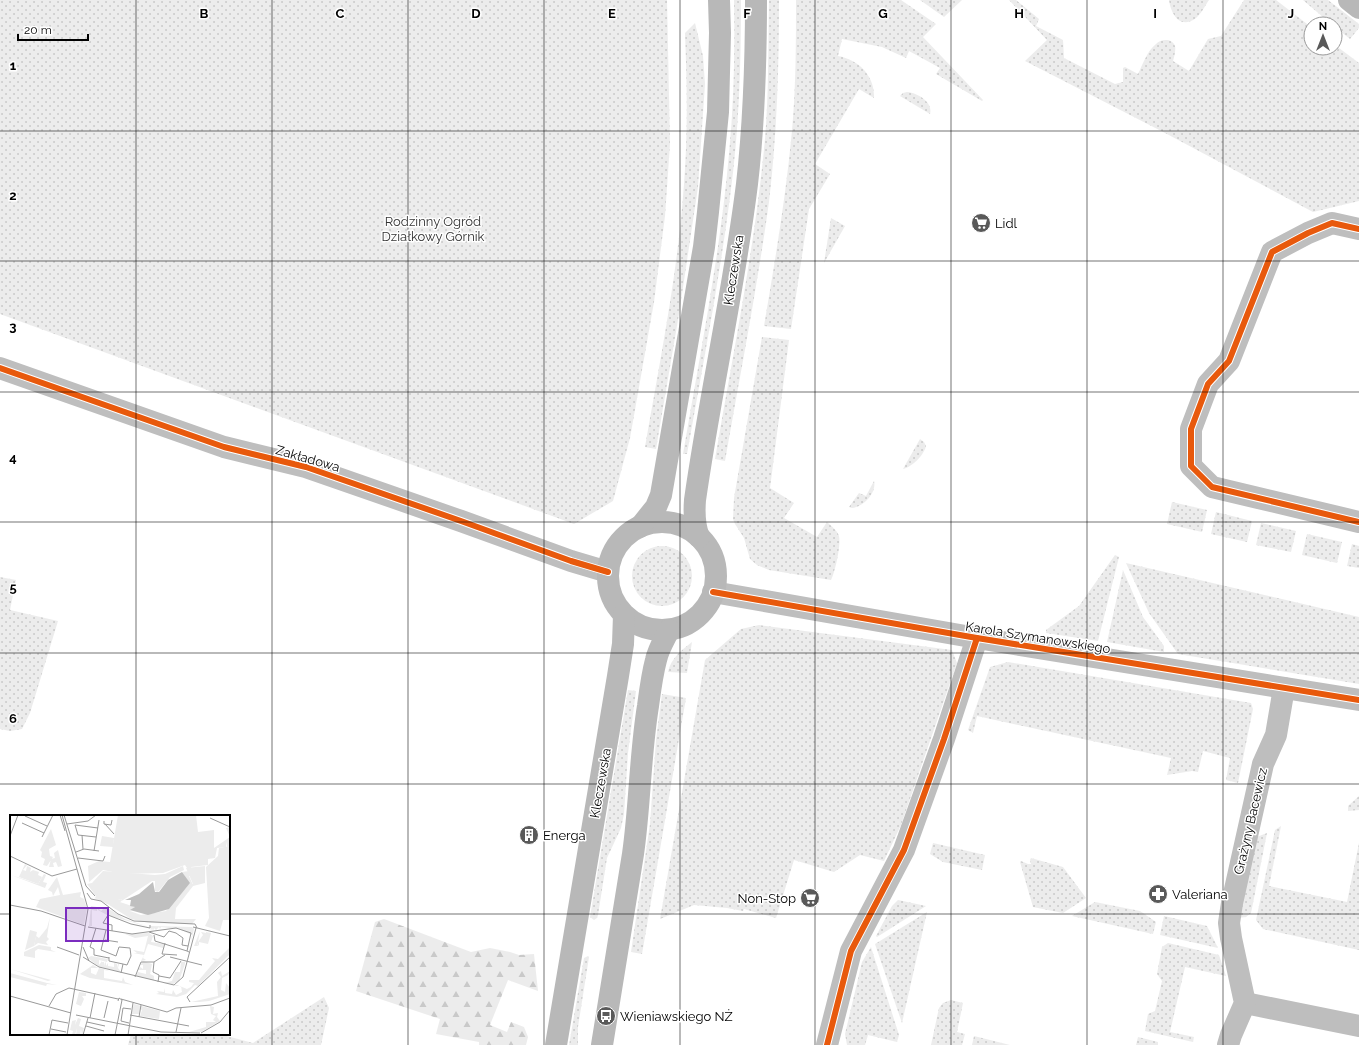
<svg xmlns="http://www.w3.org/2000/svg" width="1359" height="1045" font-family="Raleway,sans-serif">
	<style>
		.green { fill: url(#green-dots) }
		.forest { fill: url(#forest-firs) }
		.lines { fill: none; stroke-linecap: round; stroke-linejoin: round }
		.minor { stroke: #bebebe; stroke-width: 22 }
		.secondary { stroke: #b8b8b8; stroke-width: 22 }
		.cycleway-casing { stroke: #fff; stroke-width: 8 }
		.cycleway { stroke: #e8590c; stroke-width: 6 }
		.grid { fill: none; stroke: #000; stroke-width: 1; stroke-opacity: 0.55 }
		.labels { text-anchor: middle; stroke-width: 3; stroke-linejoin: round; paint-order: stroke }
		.park-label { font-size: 13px; fill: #333; stroke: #fff }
		.poi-label { font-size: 13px; fill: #000; stroke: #fff; text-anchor: start }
		.street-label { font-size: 13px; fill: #000; stroke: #fff }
		.inset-road { fill: none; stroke: #999; stroke-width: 1 }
		.view { fill: #7b2cbf; fill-opacity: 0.15; stroke: #7b2cbf; stroke-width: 2 }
		.inset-edge { fill: none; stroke: #000; stroke-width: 2 }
		.grid-label { font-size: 13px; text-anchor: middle; font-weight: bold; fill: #000; stroke: #fff; stroke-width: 3; stroke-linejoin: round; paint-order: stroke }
	</style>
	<defs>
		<pattern id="green-dots" width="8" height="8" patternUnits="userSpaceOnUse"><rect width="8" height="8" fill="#ececec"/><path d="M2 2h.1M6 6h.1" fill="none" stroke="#c9c9c9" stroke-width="1.8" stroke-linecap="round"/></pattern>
		<pattern id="forest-firs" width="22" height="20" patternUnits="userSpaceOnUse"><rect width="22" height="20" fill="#ececec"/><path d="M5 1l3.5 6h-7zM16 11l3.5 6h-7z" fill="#c9c9c9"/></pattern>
	</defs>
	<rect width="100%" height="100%" fill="#fff"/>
	<g class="green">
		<polygon points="0,0 667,0 670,144 665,216 654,302 630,438 613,501 574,524 0,314"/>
		<path d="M734,0H741C741,66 739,132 730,197C719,283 702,369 687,454H683C700,354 720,255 729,154C734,103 735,51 734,0Z"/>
		<path d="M769,0H779C779,67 777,135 769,202C757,289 740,375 725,461L715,459C733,353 755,247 765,139C769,93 768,46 769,0Z"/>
		<path d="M796,0H901L936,24L923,37L983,100L982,101L936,74L940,68L909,51L906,58L882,47L842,39L838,56C859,60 875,76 874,98L859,89L815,164L830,174L809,209L791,329L764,326C775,261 786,196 792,131C796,87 796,43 796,0Z"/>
		<polygon points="920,0 962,0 944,17"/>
		<path d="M1009,0H1016L1039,19L1036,26L1063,40L1064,58L1115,84L1123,82V68L1125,67L1138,74C1143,64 1147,51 1156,44C1161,39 1172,38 1175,46C1176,51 1174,57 1173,61L1189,71L1208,39L1221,36L1244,0H1276L1311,27V48H1335V45L1359,63V201L1313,212L1167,134L1025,61L1047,40Z"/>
		<path d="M1169,0H1209C1205,6 1201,14 1196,18C1180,30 1171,14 1169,0Z"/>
		<polygon points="1303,0 1328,0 1359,24 1359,28 1350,39 1335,27 1335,24 1331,24"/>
		<path d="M695,23L703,56L705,84L698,187L679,314L656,449L645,447C660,360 678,272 684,184C688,133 687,83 685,33Z"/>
		<path d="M907,92C918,93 933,102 930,114L900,96L903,93Z"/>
		<polygon points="831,218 845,226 824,263"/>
		<path d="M762,337L789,340L770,488L794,503L784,518L817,537L827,522C831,526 837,530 839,536C841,546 835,572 831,580L769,570L757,565L750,559L744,538L735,524L733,519L734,498Z"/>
		<path d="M920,439L924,442L926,446C924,455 912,467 903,469Z"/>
		<path d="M874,481C877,493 863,507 852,508L849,507L859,493L866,496Z"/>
		<polygon points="1172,502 1207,510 1202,532 1167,524"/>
		<polygon points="1216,512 1252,521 1247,542 1211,534"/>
		<polygon points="1261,523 1296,531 1291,552 1256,545"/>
		<polygon points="1307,534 1342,542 1337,563 1302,555"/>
		<polygon points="1352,544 1359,546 1359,568 1347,566"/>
		<circle cx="662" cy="576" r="30"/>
		<polygon points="1115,555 1119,557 1098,641 1046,633 1046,630 1079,606"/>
		<polygon points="1126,563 1359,617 1359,684 1178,654 1149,613"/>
		<polygon points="1123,570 1143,617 1164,646 1164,652 1107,642"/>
		<polygon points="0,577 16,580 10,610 58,621 30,713 22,729 10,731 0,729"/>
		<polygon points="759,625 952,650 957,663 901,825 884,861 860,855 834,872 794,860 776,918 744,909 743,911 727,908 694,905 660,919 705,660 741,629"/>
		<path d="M692,642L687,673L668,672C671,658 682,650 692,642Z"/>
		<polygon points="1008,662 1251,703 1253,709 1238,783 1226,780 1230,758 1203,751 1198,772 1192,771 1167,775 1171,758 977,716 973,733 968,730 990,667"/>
		<polygon points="628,690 636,691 628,753 624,814 621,828 607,858 598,915 597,918 594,920 590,917"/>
		<polygon points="662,694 686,698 642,954 631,952 650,824 656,740"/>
		<polygon points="1359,796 1359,810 1348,811 1348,806"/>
		<polygon points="1281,826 1269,886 1347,902 1359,843 1359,950 1263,929 1256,920 1275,830"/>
		<polygon points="1267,833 1251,913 1246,917 1238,918 1254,838"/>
		<polygon points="933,843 985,855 982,870 943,862 930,854"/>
		<polygon points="1031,858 1063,867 1086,898 1063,913 1033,907 1020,862 1021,861 1028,864 1031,864 1030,860"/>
		<polygon points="898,900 926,906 877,937 876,936 892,906"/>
		<polygon points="1095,902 1140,911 1156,922 1153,934 1072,916"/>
		<polygon points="927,912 902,1023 875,944"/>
		<polygon points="1164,916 1207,926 1218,948 1160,935"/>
		<polygon points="1168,943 1219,955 1226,976 1185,967 1170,1032 1194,1037 1193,1042 1145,1031 1148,1014 1155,1011 1162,981 1157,974 1162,947"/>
		<polygon points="871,947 899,1035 897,1042 868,1035 865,1045 847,1045 845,1034 862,962"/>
		<polygon points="588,956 589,957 578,1027 578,1045 569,1045 584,958"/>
		<polygon points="324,997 329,1008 321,1045 128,1045 131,1034 219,1034 253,1043"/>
		<polygon points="951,1000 963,1003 957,1032 965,1034 962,1045 931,1045 939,1008 943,1003"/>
		<polygon points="974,1036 1010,1045 972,1045"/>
		<polygon points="1138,1037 1158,1042 1158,1045 1136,1045"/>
	</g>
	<polygon class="forest" points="384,919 471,952 490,948 510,952 519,955 534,954 538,991 508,980 490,1025 507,1032 511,1022 524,1027 528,1037 526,1045 479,1045 479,1042 436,1034 440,1019 356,991 375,922"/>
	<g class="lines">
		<g class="minor">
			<polyline points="1359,229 1332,223 1308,233 1272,252 1229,361 1208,384 1191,429 1191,466 1212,487 1359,522"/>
			<polyline points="0,368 224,447 306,467 461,521 571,561 608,572"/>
			<polyline points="713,592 977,638 1359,700"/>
			<polyline points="1245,1003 1359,1026"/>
			<polyline points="827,1045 851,951 904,850 944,739 977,638"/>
			<polyline points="1228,1045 1231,1035 1245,1003 1231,938 1229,923 1232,903 1263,764 1276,735 1284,688"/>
		</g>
		<g class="secondary">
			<polyline points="1349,0 1359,8"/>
			<circle cx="662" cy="576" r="54"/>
			<polyline points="640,527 656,507 661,495 704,247 708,212 718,112 720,33 719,0"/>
			<path d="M699,537C694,525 694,513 695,500C710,394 734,290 747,184C754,123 756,61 756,0"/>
			<polyline points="556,1045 618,676 623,644 624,615"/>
			<path d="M602,1045L633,854C640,805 640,755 648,706C650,691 652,675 656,660C658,650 664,640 669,630"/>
		</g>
		<defs>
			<g id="cycleway">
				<polyline points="1359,229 1332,223 1308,233 1272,252 1229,361 1208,384 1191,429 1191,466 1212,487 1359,522"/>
				<polyline points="0,368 224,447 306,467 461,521 571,561 608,572"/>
				<polyline points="713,592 977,638 1359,700"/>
				<polyline points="827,1045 851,951 904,850 944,739 977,638"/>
			</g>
		</defs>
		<use href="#cycleway" class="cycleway-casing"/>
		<use href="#cycleway" class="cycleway"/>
	</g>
	<path class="grid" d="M136,0V816M272,0V1045M408,0V1045M544,0V1045M680,0V1045M815,0V1045M951,0V1045M1087,0V1045M1223,0V1045M0,131H1359M0,261H1359M0,392H1359M0,522H1359M0,653H1359M0,784H1359M0,914H11M229,914H1359M136,1034V1045"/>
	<defs>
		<symbol id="supermarket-disc" viewBox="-11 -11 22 22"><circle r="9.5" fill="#595959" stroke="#fff"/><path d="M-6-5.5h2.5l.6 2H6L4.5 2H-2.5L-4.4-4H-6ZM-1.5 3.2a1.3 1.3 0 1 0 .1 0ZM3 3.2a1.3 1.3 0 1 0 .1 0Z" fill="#fff"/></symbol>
		<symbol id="building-disc" viewBox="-11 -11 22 22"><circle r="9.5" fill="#595959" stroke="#fff"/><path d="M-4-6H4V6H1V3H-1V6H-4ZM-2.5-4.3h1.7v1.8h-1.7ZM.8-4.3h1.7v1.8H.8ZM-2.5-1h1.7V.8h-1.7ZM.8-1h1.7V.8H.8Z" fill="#fff"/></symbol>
		<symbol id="pharmacy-disc" viewBox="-11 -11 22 22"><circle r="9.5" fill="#595959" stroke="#fff"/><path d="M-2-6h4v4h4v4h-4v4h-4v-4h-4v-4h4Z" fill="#fff"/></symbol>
		<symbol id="bus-disc" viewBox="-11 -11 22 22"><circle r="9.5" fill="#595959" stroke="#fff"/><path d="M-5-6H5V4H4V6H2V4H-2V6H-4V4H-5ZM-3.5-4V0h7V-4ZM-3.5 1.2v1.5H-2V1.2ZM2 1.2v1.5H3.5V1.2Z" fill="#fff"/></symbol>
	</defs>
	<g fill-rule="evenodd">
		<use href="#supermarket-disc" x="970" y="212" width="22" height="22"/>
		<use href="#building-disc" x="518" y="824" width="22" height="22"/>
		<use href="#pharmacy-disc" x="1147" y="883" width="22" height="22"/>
		<use href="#supermarket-disc" x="799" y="887" width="22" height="22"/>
		<use href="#bus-disc" x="595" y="1005" width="22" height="22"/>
	</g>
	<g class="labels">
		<g class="park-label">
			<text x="433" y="226">Rodzinny Ogród<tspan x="433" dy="15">Działkowy Górnik</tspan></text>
		</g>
		<g class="poi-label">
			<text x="995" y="228">Lidl</text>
			<text x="543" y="840">Energa</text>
			<text x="1172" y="899">Valeriana</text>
			<text x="796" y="903" text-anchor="end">Non-Stop</text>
			<text x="620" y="1021">Wieniawskiego NŻ</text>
		</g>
		<g class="street-label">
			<text transform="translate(733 270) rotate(-81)" y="5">Kleczewska</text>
			<text transform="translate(308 458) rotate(16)" y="5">Zakładowa</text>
			<text transform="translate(1038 637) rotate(9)" y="5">Karola Szymanowskiego</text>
			<text transform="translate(600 783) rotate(-80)" y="5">Kleczewska</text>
			<text transform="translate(1250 821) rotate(-77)" y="5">Grażyny Bacewicz</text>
		</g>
	</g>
	<g transform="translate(10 815)">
		<rect width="220" height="220" fill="#fff"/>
		<path d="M41,14L46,30L39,34L40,41L43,42L37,51L33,50L35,44L31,42L32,37L30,35ZM92,21L104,23L103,32L90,31ZM220,31V105H213L210,116L195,111L199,103L196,52L208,41L209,33ZM48,35L52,51L48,52L46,47L43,48L44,52H39L41,44L45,43L44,38ZM15,49L17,50L13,55L16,56L17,51L21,53L20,57L23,55L29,57L28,60L32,62L28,69L9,62ZM173,51L174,55L160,62L148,77L145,76V66H142L110,87L125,92L120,96L131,100L156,96L180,68L183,69L176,53L195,51V68L183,71L166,93L165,104H186L182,109L139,108L121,104L96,88H110L112,84L98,87L85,83L86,81L77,69L82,68L93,56L145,60L155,59ZM47,62L53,80L71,77L70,82L74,84L77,94L74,110L26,92L30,84L50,80L48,72L43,81L42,77L38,75ZM81,91L87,92L91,96L96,92L115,104L139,112L97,100L88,95L87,93V96L82,95V111H79ZM40,102L37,122L39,124L36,127L38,130L28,128L24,131L26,121L29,123L37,113ZM140,111L182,112L184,114L180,131L182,120L169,114L151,112L150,114L149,112L146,115L144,113L143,116L142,113L141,116ZM190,116L188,127L193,120L191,117L196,118L195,128L196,117L201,118L198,129L189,127V131L187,128L188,131H184ZM139,118L143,121L141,127L154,129L153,133L138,129L133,143L136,145L131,146L134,140L123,138L122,142L123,138H127L123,135L134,137L138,121L125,123L115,119ZM220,126V139L188,171L185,170L176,179L167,182L146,179L149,178L147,176L154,177L155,173V178L162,179L163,175L166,180L172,177L171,171H163L167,170L177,174L181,172L184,168L179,167V165H189L205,146L202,143L208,144L219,133ZM29,130L41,132V135L46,137L28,134L25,136V143L14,141V137ZM81,141L98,144L97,147L89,145V150L92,146V150V147H94V151L95,147L96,148V151L98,148V151L104,152V148L107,149V153L108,149H109L108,153L111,157L89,152L78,143ZM133,146L142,149L140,159L144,161V165L126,161L128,157L136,159V155H128L130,152L133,154V150H130ZM171,147H175V149L169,166L163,169L153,168L162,166L165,157H170ZM83,150L88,153H81V158L86,160L89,153L101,156L94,155V163L112,166L113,162L115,167L123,170L80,163L70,159ZM0,154L41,165L38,166ZM211,156L212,161L220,156L218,160L212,163L211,175L215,177L216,168L220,173V179L199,186L189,187H181L208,181L207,167L211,162L208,158ZM0,158L37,168L47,170L37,169L36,171L0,162ZM124,189L150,196L149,204L130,201L132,195L130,194L129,199H121ZM63,202L62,206L66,205L65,210L68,203L71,204L69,211L74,213L72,220L71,214L70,220H66L67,213L65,220H62L63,216L60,215Z" fill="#ececec"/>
		<path d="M108,0H186L188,17L204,15V33L220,22L216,13L220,12V31L217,32V27L216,32L207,33L205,43L198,44V50L181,52L182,61H179L183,70L171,84L169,83L180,69L172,57L179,56L175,50L153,58L112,59L93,55L79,67L78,51L89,46L100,47ZM34,59L36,60L33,67L37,68L35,73L1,60L28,69ZM86,71H92L98,82H103L106,85L112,84L110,88L97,89L84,83L92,84L85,77V74L96,85L103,84H97L94,76ZM20,115L27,117L24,131L15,135ZM200,191L204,192L203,199L208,198L207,202L210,206L191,217H179L196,212V207H206L203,205L206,201L201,199Z" fill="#ececec"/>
		<path d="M69,177L76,178V181H72L74,184L71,191L66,189Z" fill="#ececec"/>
		<path d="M172,57L180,68L159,94L138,100L120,95L125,92L120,91L121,85H115L129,79L143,67L145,77H149L158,65Z" fill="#bfbfbf"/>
		<path class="inset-road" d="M50,0L55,16M52,0L78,94L57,220M54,0L76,71L85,81M15,1L37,11M200,3L220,12M94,6V9L101,10L102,5M12,8L34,18M57,9L78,6L86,0M95,9L104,19M72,20L73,34M0,21L8,0M32,22L43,0M86,22L68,20L65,10L88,13M84,36L89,5M66,37L74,34L89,36M0,41L42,61L67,54M68,43L93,46L95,41M77,78L81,84L91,86L108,99L124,106L185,109L187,113M0,90L31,96L75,111M78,112L122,119L166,113L181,118L177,136L179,137M183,112L220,121M86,113L80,132L84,134V140L99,143M96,115L91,135L106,141L109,132L120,133L121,141L117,150L113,149M102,116V110L93,108L98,100L121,109L140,113V110M139,117L154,122L159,116L166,118L173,123L172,130L178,131M144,120L145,126L177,136M95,125L108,127M155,128L152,139L167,140M47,132L69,140M73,132L79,146M73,142L89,152L164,170L173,162L186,113M99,142V146L113,149L111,158M160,142L192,150M144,147L143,157L149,160L148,167M149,161L160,163L171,146M125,162L131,147H144L155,140M0,181L61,198M111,184L157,197L166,193L201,190L220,183M180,187L177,182L220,142M39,191L46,179L59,173L108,184M66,200L151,217L190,218M120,200L179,211M129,202L131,190M80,203L85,178M94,203L98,186M77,207L95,211M119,208L111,206L113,193L121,194M76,211L94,216M41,214L56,217M166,217L171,193M191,218L210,207L220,195M39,220L42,205L58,208M73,220L78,203M105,220L112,185L109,183L108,186M118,220L123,188"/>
		<path class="view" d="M56,93H98V126H56Z"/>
		<rect width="220" height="220" class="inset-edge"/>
	</g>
	<g class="grid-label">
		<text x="204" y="18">B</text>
		<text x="340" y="18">C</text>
		<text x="476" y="18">D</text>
		<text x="612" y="18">E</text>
		<text x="747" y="18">F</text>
		<text x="883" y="18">G</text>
		<text x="1019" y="18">H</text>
		<text x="1155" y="18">I</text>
		<text x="1291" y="18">J</text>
		<text x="13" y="70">1</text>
		<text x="13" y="200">2</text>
		<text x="13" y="331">3</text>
		<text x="13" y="462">4</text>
		<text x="13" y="592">5</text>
		<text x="13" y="723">6</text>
	</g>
	<g transform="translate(1323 36)"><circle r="19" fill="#ffffff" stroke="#999999"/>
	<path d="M0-3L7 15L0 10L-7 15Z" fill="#595959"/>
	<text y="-6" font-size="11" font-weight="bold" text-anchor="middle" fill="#000000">N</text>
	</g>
	<path d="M18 34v6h70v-6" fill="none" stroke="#000000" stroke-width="2"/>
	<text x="24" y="34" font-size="12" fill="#000000" stroke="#ffffff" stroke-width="3" paint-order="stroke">20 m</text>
</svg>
